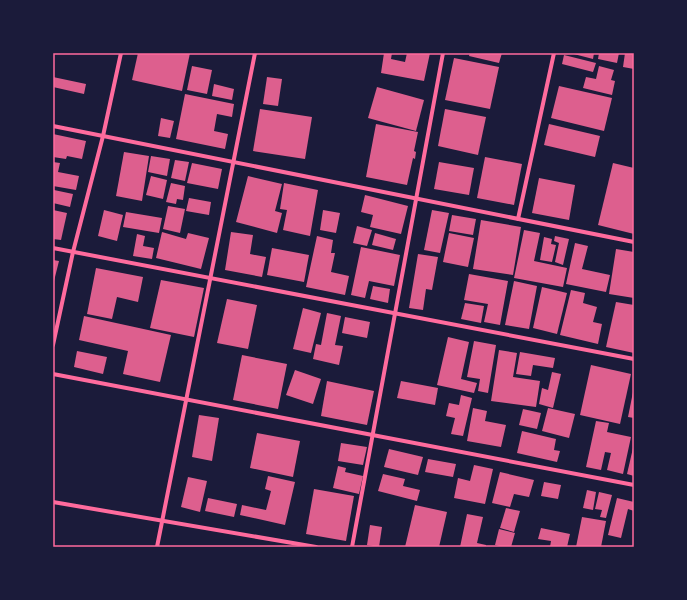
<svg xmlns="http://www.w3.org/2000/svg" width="687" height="600" font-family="'Nunito Sans',sans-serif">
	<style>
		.building { fill: #dd5f8e }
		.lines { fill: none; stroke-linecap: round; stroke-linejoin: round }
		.minor { stroke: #ff6b9d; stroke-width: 4 }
		.neatline { fill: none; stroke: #ff6b9d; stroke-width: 1.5 }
	</style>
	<rect width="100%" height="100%" fill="#1b1b3a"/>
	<g class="building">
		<polygon points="138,53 190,53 182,91 132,80"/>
		<polygon points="384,53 392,53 391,59 405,62 407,53 430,53 424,81 381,73"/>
		<polygon points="470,53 502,53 499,63 469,56"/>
		<polygon points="570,53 594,53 593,59"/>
		<polygon points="599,53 619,53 617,63 598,59"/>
		<polygon points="625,53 634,53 634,69 623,67"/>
		<polygon points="564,55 596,63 593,72 562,64"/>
		<polygon points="454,58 499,67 490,109 445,100"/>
		<polygon points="192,66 212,70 207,94 187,90"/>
		<polygon points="599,66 614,70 611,80 615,81 612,95 583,88 586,77 596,79"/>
		<polygon points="53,77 86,84 84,94 53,87"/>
		<polygon points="267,77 282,79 278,106 263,104"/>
		<polygon points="214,84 234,89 232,100 212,96"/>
		<polygon points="559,86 612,98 604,131 551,118"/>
		<polygon points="377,87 424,100 416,131 368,118"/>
		<polygon points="185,94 234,104 232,117 217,114 214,131 228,134 225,149 176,139"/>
		<polygon points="260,109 312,117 305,159 253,151"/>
		<polygon points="445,109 486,117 478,155 438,146"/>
		<polygon points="161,118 174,121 170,138 158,136"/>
		<polygon points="376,124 418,132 414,151 416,152 415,159 413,158 407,185 366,177"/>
		<polygon points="549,124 600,136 595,157 544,145"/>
		<polygon points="53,134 86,141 82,159 67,156 66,159 53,157"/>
		<polygon points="124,152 149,156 142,201 116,196"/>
		<polygon points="151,156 170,159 167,176 148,172"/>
		<polygon points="485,157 522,164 514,205 477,198"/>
		<polygon points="175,160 189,162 185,181 171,178"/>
		<polygon points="53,162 60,163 58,172 79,176 76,190 53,186"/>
		<polygon points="439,162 474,168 469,195 434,189"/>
		<polygon points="192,163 222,169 218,189 187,183"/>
		<polygon points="613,163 634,168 634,234 598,225"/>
		<polygon points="151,176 167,180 163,199 146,195"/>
		<polygon points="248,176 282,184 275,211 282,213 277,233 236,222"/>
		<polygon points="539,178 575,185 569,220 532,213"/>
		<polygon points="171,183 185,186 183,200 177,199 176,204 166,202"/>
		<polygon points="284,183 318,190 310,236 283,230 287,210 280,209"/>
		<polygon points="54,190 73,194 70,207 53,203"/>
		<polygon points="365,195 408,206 401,234 370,227 373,215 361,212"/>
		<polygon points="189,198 211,202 209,215 186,211"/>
		<polygon points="168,206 185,209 180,233 163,229"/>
		<polygon points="53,210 67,213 61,240 53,239"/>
		<polygon points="104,210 123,215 117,241 98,236"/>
		<polygon points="323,210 340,213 336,233 320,230"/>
		<polygon points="432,210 449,213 440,253 424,250"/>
		<polygon points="126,212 162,218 159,233 123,227"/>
		<polygon points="452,215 476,219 473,235 449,231"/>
		<polygon points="481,220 521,227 513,275 473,269"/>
		<polygon points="357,226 372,230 367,246 353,243"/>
		<polygon points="524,230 540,233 534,261 567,268 563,287 514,278"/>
		<polygon points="162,232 186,239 188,233 209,238 201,269 156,258"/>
		<polygon points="231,232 253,235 250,254 266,257 262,277 225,270"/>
		<polygon points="375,233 396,239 393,250 372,245"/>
		<polygon points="449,233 474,238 468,267 443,262"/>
		<polygon points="137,234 145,236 143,246 154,248 152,259 133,256"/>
		<polygon points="317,236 333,240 331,253 335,253 331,272 349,276 345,295 306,287"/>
		<polygon points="555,236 569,239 563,265 555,262 559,243 554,241"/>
		<polygon points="544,237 552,239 551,244 556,245 552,262 540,260"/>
		<polygon points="575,243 588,246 582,269 610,275 606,292 566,284"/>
		<polygon points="361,247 400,255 394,286 369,281 365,298 351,295"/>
		<polygon points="272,248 309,255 304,282 267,275"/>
		<polygon points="616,249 634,252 634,298 609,294"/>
		<polygon points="418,254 438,257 432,290 426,289 423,310 409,308"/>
		<polygon points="53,260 59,261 54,281 53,281"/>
		<polygon points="96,268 143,277 138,302 117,297 112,319 87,314"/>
		<polygon points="469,274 508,281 500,325 484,322 488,304 464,300"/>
		<polygon points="161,280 204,288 194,337 150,328"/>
		<polygon points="514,281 537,286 529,329 505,325"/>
		<polygon points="373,286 390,289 388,303 370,299"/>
		<polygon points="542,287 567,293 557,334 533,328"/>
		<polygon points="571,290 585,293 583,303 597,307 593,322 602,324 598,344 560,335"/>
		<polygon points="227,299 257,305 248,349 217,343"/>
		<polygon points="616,302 634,305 634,353 606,347"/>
		<polygon points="465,303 484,306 481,323 461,319"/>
		<polygon points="303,308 321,313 311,353 293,349"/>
		<polygon points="327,313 341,316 335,345 343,346 339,365 313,359 316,344 321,345"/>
		<polygon points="84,316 171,335 160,382 123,374 128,351 79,340"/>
		<polygon points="345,317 370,322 367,338 342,333"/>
		<polygon points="448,337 469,342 461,379 477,383 474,393 437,385"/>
		<polygon points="474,341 496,345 488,393 478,391 480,379 467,377"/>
		<polygon points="499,350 517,353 513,377 540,381 536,407 491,401"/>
		<polygon points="77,351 107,357 103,374 74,367"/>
		<polygon points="520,352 555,358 553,368 533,365 531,376 516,374"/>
		<polygon points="242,355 287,364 278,409 233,400"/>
		<polygon points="591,365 631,374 620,424 580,415"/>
		<polygon points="295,370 321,379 313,404 286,395"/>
		<polygon points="552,372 561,374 553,408 539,404 542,388 548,390"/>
		<polygon points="327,381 374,391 367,425 321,416"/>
		<polygon points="401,381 438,388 435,405 397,398"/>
		<polygon points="633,392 634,392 634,418 628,417"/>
		<polygon points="461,395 472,398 463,436 451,434 455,418 446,416 449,403 459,405"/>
		<polygon points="473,408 487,411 485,421 506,425 501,447 467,441"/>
		<polygon points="548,408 575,414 569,438 542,431"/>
		<polygon points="523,409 541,413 537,429 519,425"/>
		<polygon points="199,415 219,418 212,461 192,457"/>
		<polygon points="596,421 609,423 607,432 631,437 623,474 607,470 611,453 605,452 601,470 586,467"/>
		<polygon points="522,431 556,439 554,450 560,451 557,462 517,453"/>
		<polygon points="257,433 300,441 293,477 250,468"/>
		<polygon points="341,443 367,447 363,465 338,461"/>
		<polygon points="633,448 634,448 634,476 627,474"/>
		<polygon points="389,449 423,457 418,475 384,467"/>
		<polygon points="428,459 456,464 453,477 425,472"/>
		<polygon points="474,465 493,469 485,504 454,498 458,478 470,481"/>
		<polygon points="338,466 346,468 345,472 363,476 359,494 333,488"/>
		<polygon points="500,472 534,480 529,497 514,494 510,507 492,503"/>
		<polygon points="383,474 405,479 403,486 420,490 417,501 378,491"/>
		<polygon points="268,476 295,482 285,525 240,515 242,505 266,510 271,491 265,489"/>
		<polygon points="188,477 207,481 200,512 181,507"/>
		<polygon points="544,482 561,485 558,499 541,496"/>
		<polygon points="314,489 354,496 346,541 306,534"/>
		<polygon points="587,490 596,492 593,510 583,508"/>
		<polygon points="599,492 612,495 606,518 600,517 602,510 595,509"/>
		<polygon points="208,498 237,504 234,517 205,511"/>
		<polygon points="617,498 634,502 634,511 628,509 621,538 608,535"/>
		<polygon points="415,505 447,512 439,547 405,547"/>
		<polygon points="506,508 520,511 514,532 500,528"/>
		<polygon points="467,514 483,517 477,543 486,545 486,547 460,547"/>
		<polygon points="582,517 606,521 601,547 576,547"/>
		<polygon points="370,525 382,527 379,547 367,545"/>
		<polygon points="541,528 570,534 567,547 550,547 551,541 538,539"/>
		<polygon points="499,529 515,533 511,547 503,547 495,545"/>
	</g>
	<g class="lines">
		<g class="minor">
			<polyline points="53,126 634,242"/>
			<polyline points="518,219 554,53"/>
			<polyline points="53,248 634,359"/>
			<polyline points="53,345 73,252 103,136 121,53"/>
			<polyline points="53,374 634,485"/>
			<polyline points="53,502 316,547"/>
			<polyline points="157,547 255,53"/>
			<polyline points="352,547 443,53"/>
		</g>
	</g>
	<rect width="687" height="600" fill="none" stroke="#1b1b3a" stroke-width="108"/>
	<rect x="54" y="54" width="579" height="492" class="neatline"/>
</svg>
